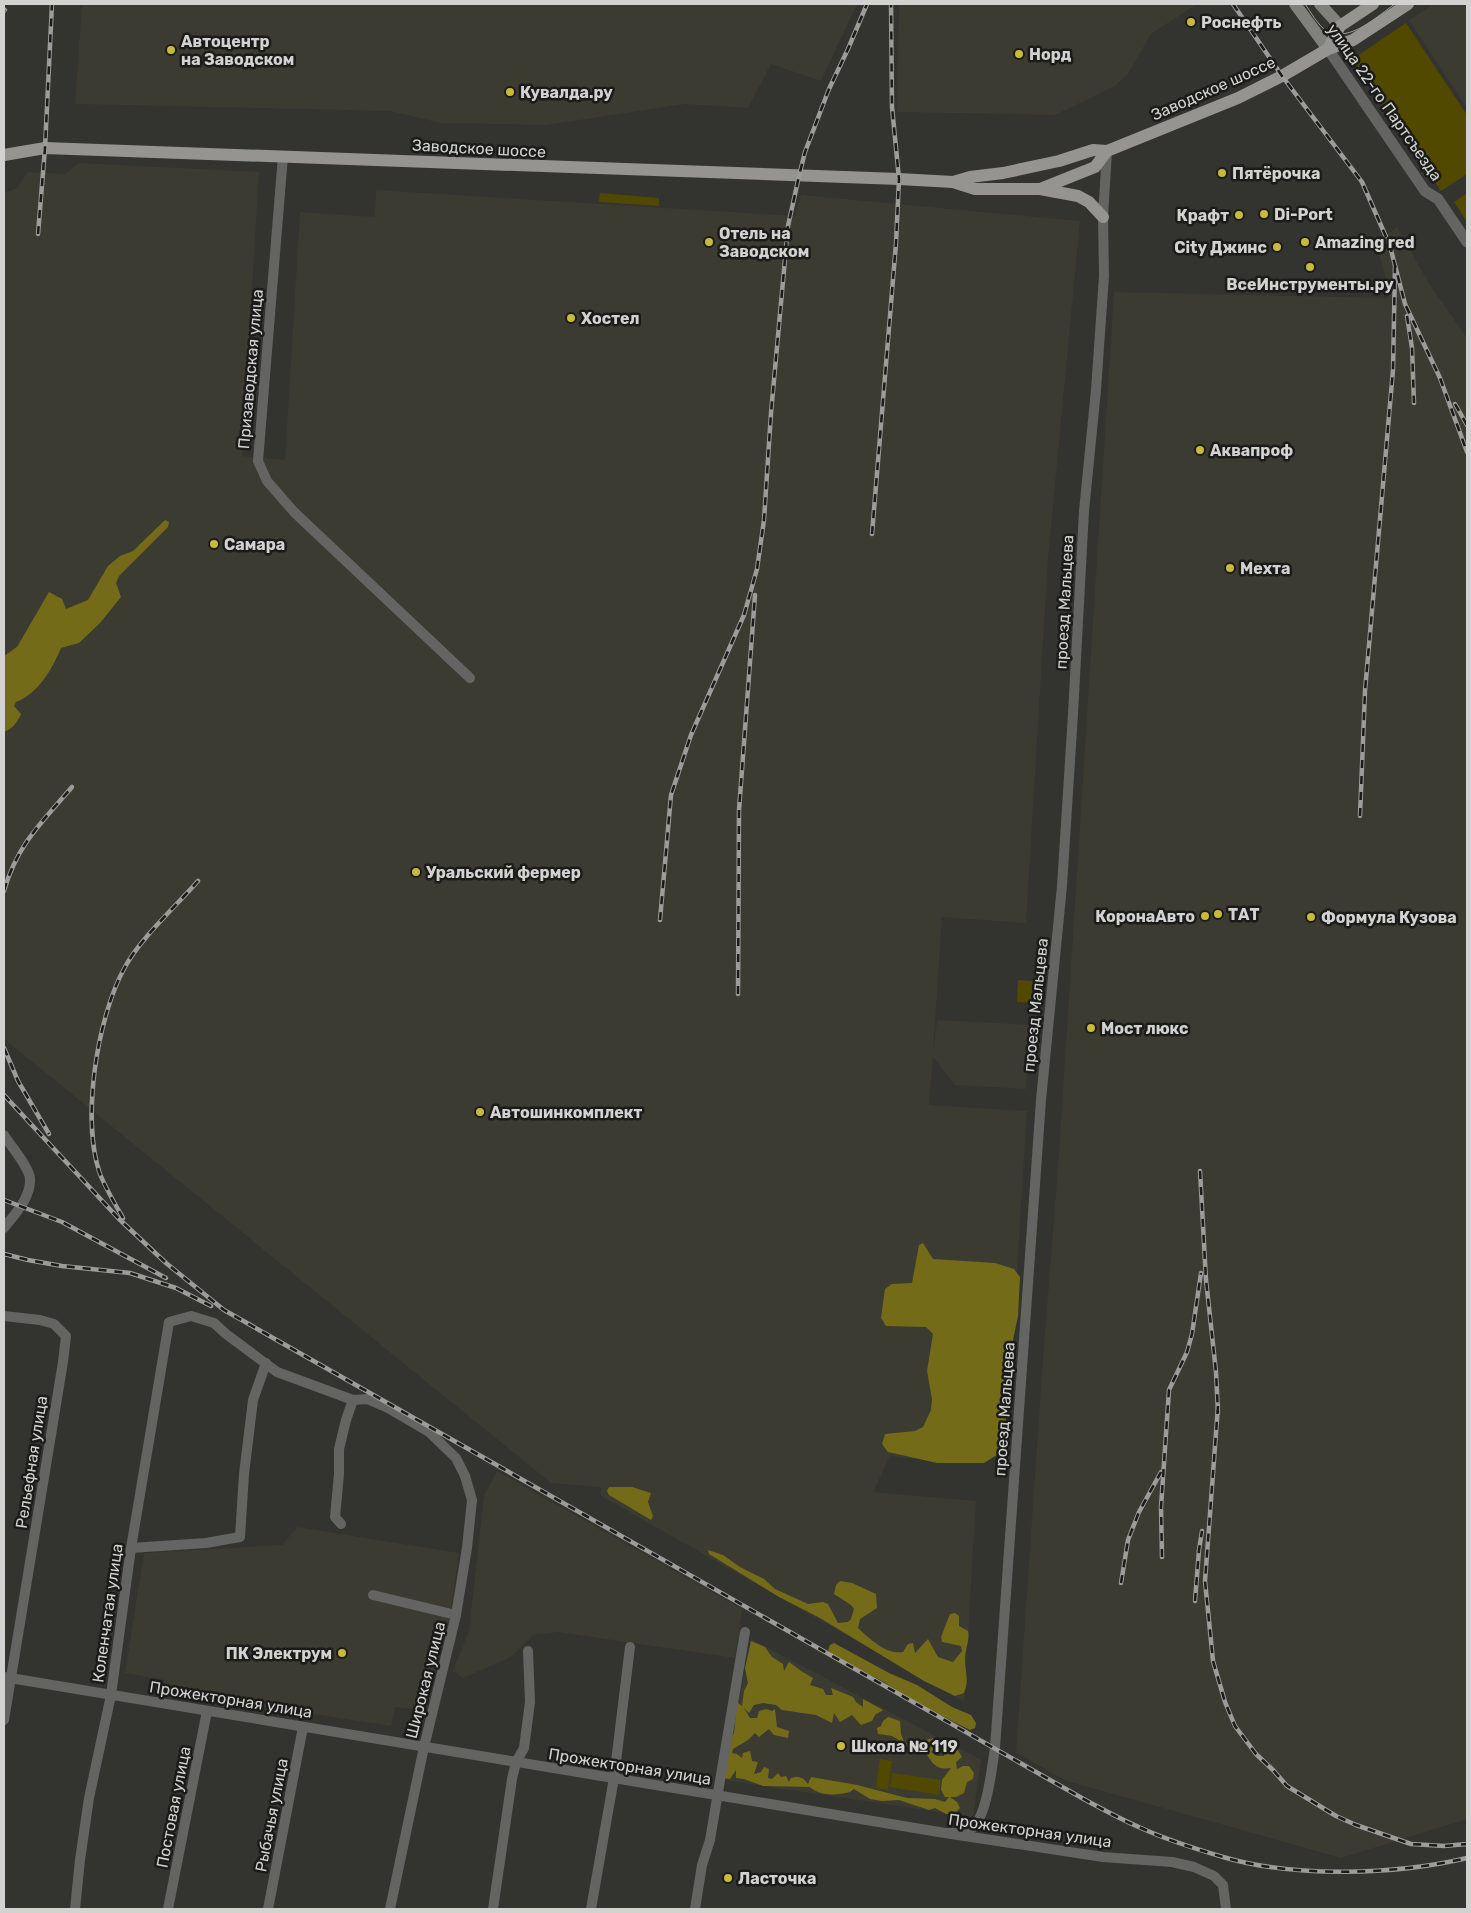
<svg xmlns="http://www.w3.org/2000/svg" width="1471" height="1913" font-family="Rubik,sans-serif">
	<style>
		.built { fill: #3c3b31 }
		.green { fill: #514900 }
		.forest { fill: #746b19 }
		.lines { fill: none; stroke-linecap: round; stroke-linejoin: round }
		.minor { stroke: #646462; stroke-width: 10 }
		.tertiary { stroke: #646462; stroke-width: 11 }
		.secondary { stroke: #80807c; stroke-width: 12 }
		.primary { stroke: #959490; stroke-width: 12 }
		.tram { stroke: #9c9c9a; stroke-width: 1 }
		.rail-casing { stroke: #9c9c9a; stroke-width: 4.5 }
		.rail { stroke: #1b1b19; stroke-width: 2.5; stroke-dasharray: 8; stroke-linecap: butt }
		.poi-dot { fill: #c9ba3a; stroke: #1b1b19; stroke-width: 2 }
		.labels { text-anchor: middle; stroke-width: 5; stroke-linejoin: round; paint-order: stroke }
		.poi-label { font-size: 16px; font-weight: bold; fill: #d2d2d0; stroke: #1b1b19; text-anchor: start }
		.street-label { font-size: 16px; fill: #d2d2d0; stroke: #1b1b19 }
	</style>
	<rect width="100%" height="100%" fill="#33332f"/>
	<g class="built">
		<polygon points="82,4 857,4 821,81 771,64 748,108 685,104 546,125 441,123 390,111 75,104"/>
		<polygon points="899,4 1197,4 1151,34 1128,74 1115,86 1055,115 897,112"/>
		<polygon points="1434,4 1467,4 1467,108 1409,20"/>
		<polygon points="79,163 259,172 242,456 285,460 300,212 375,217 376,190 795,216 801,195 1080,221 1048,559 1026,923 942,917 933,1053 937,1020 1031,1025 1026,1089 955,1085 933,1057 929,1105 1027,1111 1017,1271 941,1265 928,1460 890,1456 873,1492 976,1501 964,1702 601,1496 601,1487 551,1483 4,1039 4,193 17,188 27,172 65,174"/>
		<polygon points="1397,227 1430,285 1467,338 1467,1819 1341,1858 1067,1781 1016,1753 1043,1358 1059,1154 1114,292 1388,298 1384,270 1375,243"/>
		<polygon points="497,1471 742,1609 735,1658 558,1632 533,1635 511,1657 463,1678 453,1671 469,1631 484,1496"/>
		<polygon points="297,1527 459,1553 448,1627 424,1710 395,1707 391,1726 162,1691 164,1680 125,1673 144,1553 282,1545"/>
		<polygon points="751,1639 981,1760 973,1817 723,1780"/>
	</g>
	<g class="green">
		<polygon points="1406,23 1467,115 1467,174 1441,191 1353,59"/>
		<polygon points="600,193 659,198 659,206 599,202"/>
		<polygon points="1467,193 1467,222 1454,202"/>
		<polygon points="1018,980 1033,981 1032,1003 1017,1002"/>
		<polygon points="880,1759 892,1761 888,1790 876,1788"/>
		<polygon points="892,1773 941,1780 939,1795 890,1787"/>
	</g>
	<g class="forest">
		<path d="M165,520L169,522L168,527L119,576L116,583L121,597L100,623L79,643L61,648C52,669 39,693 16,702L14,706L21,714C17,723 13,728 4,732V656L17,647L49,592L62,599L66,609L88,600L108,566L120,556L133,551Z"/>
		<polygon points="923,1243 933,1259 995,1263 1014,1269 1020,1277 1018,1316 1006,1374 1006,1434 1000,1453 984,1463 937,1463 888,1452 882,1444 885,1434 915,1431 923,1427 931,1410 932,1399 927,1371 933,1334 926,1327 886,1326 881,1318 885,1289 892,1284 912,1283 919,1245"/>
		<polygon points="609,1487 632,1487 651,1493 648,1502 653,1516 651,1520 609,1495 607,1491"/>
		<path d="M708,1550L723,1555L740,1567L764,1579L775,1589L808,1604L823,1602L828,1604L838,1623L848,1622L851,1619L854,1609L851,1605L834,1594L836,1585L840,1581L852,1583L876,1594L877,1608L860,1619L858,1628C870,1639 886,1655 903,1652L908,1644L913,1643L915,1653L928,1639L938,1657L953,1662L962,1651L961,1646L942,1642L941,1637L950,1614L955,1613L959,1616V1626L968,1631C970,1639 966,1647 965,1656C964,1669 970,1679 964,1693L955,1696L924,1681L820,1618L779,1597L709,1554Z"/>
		<path d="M751,1641L765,1647L772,1657L783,1664L784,1671L789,1662L801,1671L813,1678L810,1685L823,1689L826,1695H833L831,1688L853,1697L856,1702L863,1707V1699L883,1710L875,1715L872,1721L861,1725L852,1715L840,1722L834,1713L832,1723L816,1715L782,1710L776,1705L763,1703L754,1705L749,1713L744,1708L750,1718H757L759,1711L766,1709L772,1711L775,1709L777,1727L789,1731L788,1738L774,1735L769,1729L759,1737L755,1733L748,1740L733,1749L732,1753L737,1754L742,1758L743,1753L750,1751L752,1761L758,1762L754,1774L761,1772L764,1767L769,1769L768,1778L772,1779L778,1773L781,1777L786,1776L789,1782L791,1778C799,1776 803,1777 808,1784L811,1777L857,1785L907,1798L935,1799L945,1802L949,1797H945L941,1790L942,1780L951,1768C937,1770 933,1765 926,1753C907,1752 908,1745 894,1737C890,1735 883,1735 878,1734L877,1728L881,1726L883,1721L888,1717L900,1721L901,1734L904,1742L908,1744L913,1741L926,1747V1740L933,1738L937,1744L931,1752L937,1756H944L943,1750L948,1747L958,1750L962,1757L956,1762L957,1769L963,1766H969L974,1773L973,1779L967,1782L964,1793L956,1797H950L957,1802L960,1808L953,1815L946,1814L935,1808L929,1810L899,1800L882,1801L870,1799L854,1789L850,1792C837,1795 821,1797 810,1787L763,1786L744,1779L736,1778V1770L730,1779L723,1778L731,1739L734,1733L737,1702L742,1706L744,1691L748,1683L745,1668Z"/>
		<polygon points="834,1643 889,1673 917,1685 952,1707 971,1715 976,1723 975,1728 970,1730 912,1701 884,1682 844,1662 831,1654 828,1650 830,1645"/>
	</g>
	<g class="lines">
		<g class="minor">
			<polyline points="283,156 258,461 267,481 294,512 470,678"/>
			<path d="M4,1135C10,1145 30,1168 30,1179C31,1198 14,1215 4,1228"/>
			<polyline points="4,1316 40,1320 54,1324 66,1336 63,1362 4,1720"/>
			<polyline points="341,1524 335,1517 339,1474 339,1449 346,1420 353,1400"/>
			<polyline points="131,1548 206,1543 240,1537 244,1474 253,1400 266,1363"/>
			<polyline points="373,1595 456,1615"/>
			<polyline points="4,1677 945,1833 1103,1857 1172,1862 1194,1867 1214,1876 1223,1885 1226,1909"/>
			<path d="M945,1833C953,1833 964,1834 971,1829C987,1819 992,1766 995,1748L1041,1100L1062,886L1073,714L1084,511L1096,390L1104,276L1103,217L1107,151"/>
			<polyline points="75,1909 80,1860 89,1798 111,1695 131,1548 169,1322 191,1316 214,1323 226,1334 277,1372 353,1400 367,1399 388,1408 429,1432 456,1458 465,1476 472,1500 467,1548 456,1615 424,1747 390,1909"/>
			<polyline points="168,1909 207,1711"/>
			<polyline points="268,1909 303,1727"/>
			<polyline points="493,1909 512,1779 516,1762 524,1748 530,1702 528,1651"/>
			<polyline points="591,1909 614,1778 630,1647"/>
			<polyline points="695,1909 702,1865 710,1840 745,1632"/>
		</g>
		<polyline class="tertiary" points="1328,49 1425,191 1438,199 1467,242"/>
		<g class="secondary">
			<polyline points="1295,4 1328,49"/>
			<polyline points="1320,4 1340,26"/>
		</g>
		<g class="primary">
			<polyline points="1328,49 1340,26 1373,4"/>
			<polyline points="4,155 45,148 899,179 953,182 975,189 1040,189 1095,167 1107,151 1238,98 1282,76 1328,49 1353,40 1408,4"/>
			<polyline points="953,182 970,177 1003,173 1059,161 1093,150 1107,151"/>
			<polyline points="1040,189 1078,196 1089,202 1103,217"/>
		</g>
		<path class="tram" d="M1305,4C1311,12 1318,26 1327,31C1350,43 1377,16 1395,4"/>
		<defs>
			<g id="rail">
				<polyline points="1233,4 1282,76 1362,182 1390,246 1405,304 1440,378 1467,452"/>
				<polyline points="4,11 5,10"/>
				<polyline points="38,234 45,148 52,4"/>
				<polyline points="1407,316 1412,348 1414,403"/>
				<polyline points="1455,404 1467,425"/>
				<polyline points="872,534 896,243 899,179 892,107 891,4"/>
				<polyline points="1360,816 1365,691 1393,370 1395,266"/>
				<path d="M4,891C17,845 41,823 72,787"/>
				<polyline points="660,920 671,795 691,735 744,615 757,569 764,520 771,413 788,226 799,176 805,152 829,89 848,49 867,4"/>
				<polyline points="738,994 739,810 755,595"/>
				<polyline points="4,1048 18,1081 49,1134"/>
				<path d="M4,1095L119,1219L166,1263L224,1310L1080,1797C1100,1808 1120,1819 1141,1828C1167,1840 1196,1849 1223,1857C1294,1878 1395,1875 1467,1858"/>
				<polyline points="1200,1171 1206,1280 1216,1372 1218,1413"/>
				<polyline points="4,1200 62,1222 166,1278"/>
				<path d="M123,1218C115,1204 106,1189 100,1174C81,1120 97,1017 125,967C140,939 176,906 198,881"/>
				<polyline points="4,1254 28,1260 62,1266 130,1273 176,1288 211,1306"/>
				<polyline points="1218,1406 1205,1581 1213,1661 1225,1702 1235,1726 1256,1754 1273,1770 1287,1786 1336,1816 1356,1825 1411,1844 1444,1846 1467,1844"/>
				<polyline points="1162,1557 1161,1507 1169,1390 1187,1352 1192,1334 1201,1273"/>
				<polyline points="1121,1583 1128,1540 1139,1512 1161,1472"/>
				<polyline points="1195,1601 1199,1550 1202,1531"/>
			</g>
		</defs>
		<use href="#rail" class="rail-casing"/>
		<use href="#rail" class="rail"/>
	</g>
	<g class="poi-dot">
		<circle cx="1191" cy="22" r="5"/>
		<circle cx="171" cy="50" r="5"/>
		<circle cx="1019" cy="54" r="5"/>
		<circle cx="510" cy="92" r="5"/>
		<circle cx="1222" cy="173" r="5"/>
		<circle cx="1264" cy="214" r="5"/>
		<circle cx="1239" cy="215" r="5"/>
		<circle cx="709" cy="242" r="5"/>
		<circle cx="1305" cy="242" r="5"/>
		<circle cx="1277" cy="247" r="5"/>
		<circle cx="1310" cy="267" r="5"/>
		<circle cx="571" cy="318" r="5"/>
		<circle cx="1200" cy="450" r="5"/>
		<circle cx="214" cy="544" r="5"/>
		<circle cx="1230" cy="568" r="5"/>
		<circle cx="416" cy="872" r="5"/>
		<circle cx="1218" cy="914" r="5"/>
		<circle cx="1205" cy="916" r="5"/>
		<circle cx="1311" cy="917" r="5"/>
		<circle cx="1091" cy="1028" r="5"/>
		<circle cx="480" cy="1112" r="5"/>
		<circle cx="342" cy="1653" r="5"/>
		<circle cx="841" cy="1746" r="5"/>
		<circle cx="728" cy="1878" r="5"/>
	</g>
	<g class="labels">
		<g class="poi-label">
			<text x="1201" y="28">Роснефть</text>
			<text x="181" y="47">Автоцентр<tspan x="181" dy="18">на Заводском</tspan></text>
			<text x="1029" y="60">Норд</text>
			<text x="520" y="98">Кувалда.ру</text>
			<text x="1232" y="179">Пятёрочка</text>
			<text x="1274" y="220">Di-Port</text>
			<text x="1229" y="221" text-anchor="end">Крафт</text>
			<text x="719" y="239">Отель на<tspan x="719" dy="18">Заводском</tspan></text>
			<text x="1315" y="248">Amazing red</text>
			<text x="1267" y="253" text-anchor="end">City Джинс</text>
			<text x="1310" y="290" text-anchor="middle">ВсеИнструменты.ру</text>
			<text x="581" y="324">Хостел</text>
			<text x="1210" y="456">Аквапроф</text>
			<text x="224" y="550">Самара</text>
			<text x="1240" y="574">Мехта</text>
			<text x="426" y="878">Уральский фермер</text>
			<text x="1228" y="920">ТАТ</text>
			<text x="1195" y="922" text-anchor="end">КоронаАвто</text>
			<text x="1321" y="923">Формула Кузова</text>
			<text x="1101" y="1034">Мост люкс</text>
			<text x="490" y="1118">Автошинкомплект</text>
			<text x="332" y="1659" text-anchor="end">ПК Электрум</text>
			<text x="851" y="1752">Школа № 119</text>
			<text x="738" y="1884">Ласточка</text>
		</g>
		<g class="street-label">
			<text transform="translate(1213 88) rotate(-24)" y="6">Заводское шоссе</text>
			<text transform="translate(1385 102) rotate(55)" y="6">улица 22-го Партсъезда</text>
			<text transform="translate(479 148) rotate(3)" y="6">Заводское шоссе</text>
			<text transform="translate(250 369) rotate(-85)" y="6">Призаводская улица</text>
			<text transform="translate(1064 602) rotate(-87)" y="6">проезд Мальцева</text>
			<text transform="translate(1035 1005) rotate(-84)" y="6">проезд Мальцева</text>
			<text transform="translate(1004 1409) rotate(-86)" y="6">проезд Мальцева</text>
			<text transform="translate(31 1462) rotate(-81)" y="6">Рельефная улица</text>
			<text transform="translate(107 1613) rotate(-82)" y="6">Коленчатая улица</text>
			<text transform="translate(425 1680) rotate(-76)" y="6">Широкая улица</text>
			<text transform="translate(231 1699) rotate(9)" y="6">Прожекторная улица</text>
			<text transform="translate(630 1766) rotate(9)" y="6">Прожекторная улица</text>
			<text transform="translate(173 1807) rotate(-79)" y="6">Постовая улица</text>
			<text transform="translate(271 1815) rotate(-79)" y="6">Рыбачья улица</text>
			<text transform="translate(1030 1830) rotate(8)" y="6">Прожекторная улица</text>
		</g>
	</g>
	<rect width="1471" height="1913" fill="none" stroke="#d2d2d0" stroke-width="10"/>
</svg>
